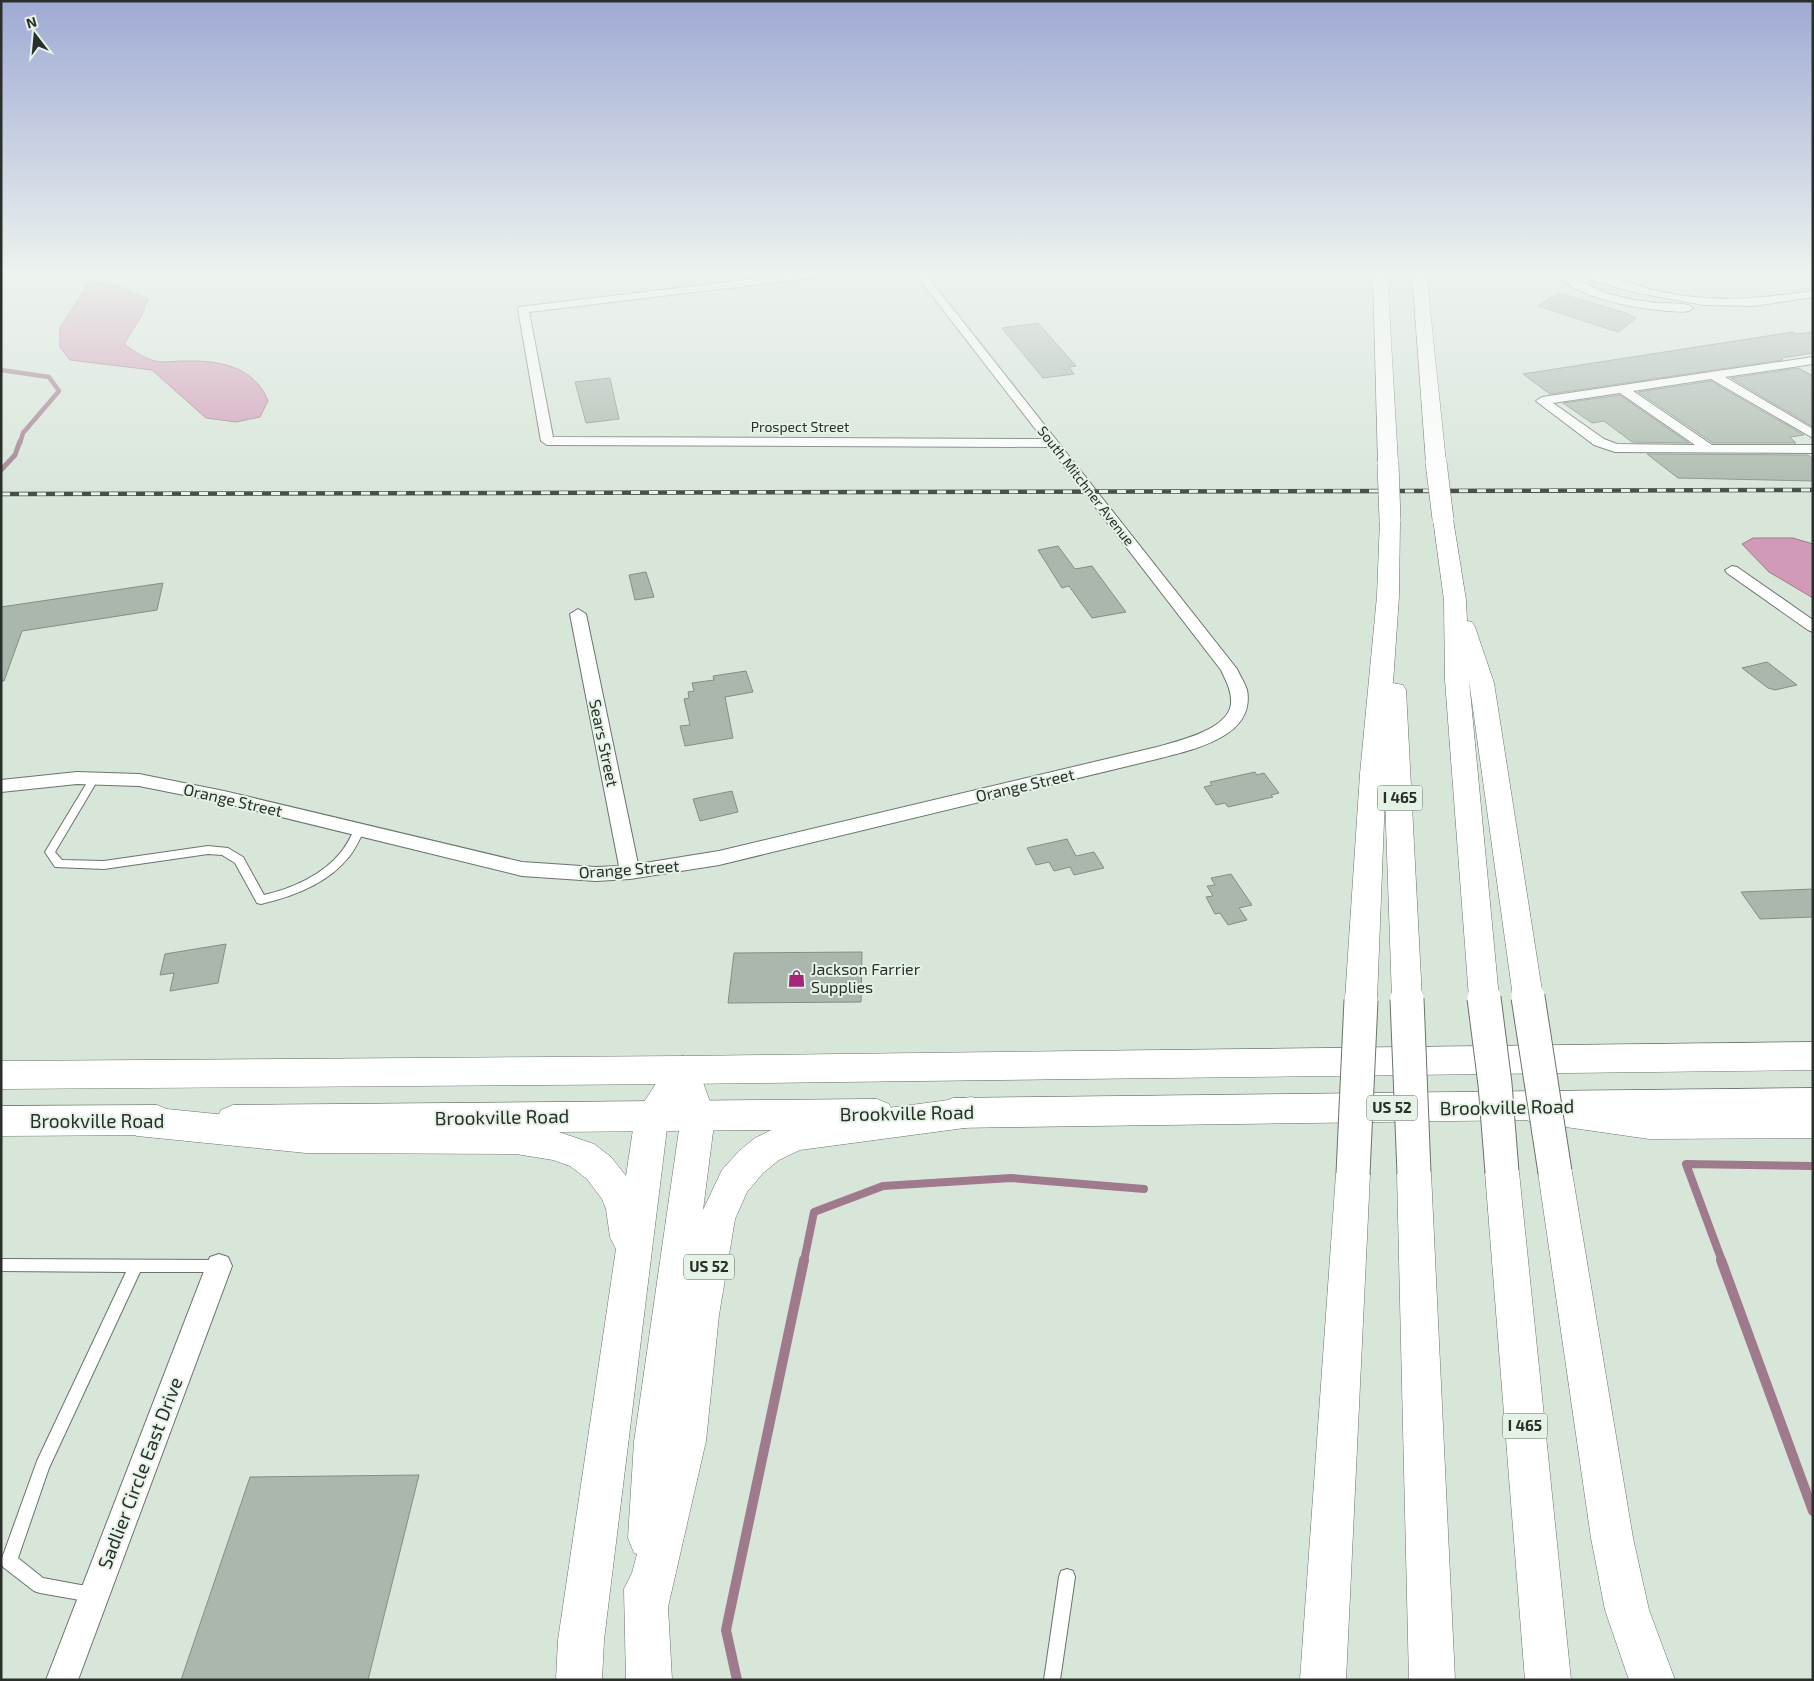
<svg xmlns="http://www.w3.org/2000/svg" width="1814" height="1681" font-family="'Exo 2',sans-serif">
	<style>
		.water { fill: #d19ab7; stroke: #9f7a8d }
		.lines { fill: none; stroke-linecap: round; stroke-linejoin: round }
		.stream-far3 { stroke: #9f7a8d; stroke-width: 4.5 }
		.stream-far2 { stroke: #9f7a8d; stroke-width: 5 }
		.stream-far1 { stroke: #9f7a8d; stroke-width: 8 }
		.stream { stroke: #9f7a8d; stroke-width: 10 }
		.building { fill: #aab7ac; stroke: #828f84 }
		.lane-casing { stroke: #69756a; stroke-width: 2 }
		.street-casing { stroke: #69756a; stroke-width: 2 }
		.primary-casing { stroke: #69756a; stroke-width: 1 }
		.highway-casing { stroke: #69756a; stroke-width: 1 }
		.lane { fill: #fff; fill-rule: evenodd }
		.street { fill: #fff; fill-rule: evenodd }
		.primary { fill: #fff; fill-rule: evenodd }
		.highway { fill: #fff; fill-rule: evenodd }
		.rail-casing { stroke: #3f4540; stroke-width: 4.5 }
		.rail { stroke: #e5f2e6; stroke-width: 3; stroke-dasharray: 9; stroke-linecap: butt }
		.highway-bridge-far1-casing { stroke: #69756a; stroke-width: 22; stroke-linecap: butt }
		.highway-bridge-casing { stroke: #69756a; stroke-width: 35; stroke-linecap: butt }
		.highway-bridge-far1 { stroke: #fff; stroke-width: 21 }
		.highway-bridge { stroke: #fff; stroke-width: 33 }
		.labels { text-anchor: middle; stroke-width: 4; stroke-linejoin: round; paint-order: stroke }
		.far-street-label { font-size: 14px; fill: #2a2f2b; stroke: #e5f2e6 }
		.shield { fill: #e5f2e6; stroke: #626a63; stroke-width: 1 }
		.shield-label { font-size: 15px; font-weight: bold; fill: #2a2f2b }
		.street-label { font-size: 16px; fill: #2a2f2b; stroke: #e5f2e6 }
		.poi-label { font-size: 16px; fill: #2a2f2b; stroke: #e5f2e6; text-anchor: start }
		.near-street-label { font-size: 19px; fill: #2a2f2b; stroke: #e5f2e6 }
	</style>
	<rect width="100%" height="100%" fill="#d8e5d9"/>
	<g class="water">
		<path d="M90,281L118,286L148,299L142,315L124,344C133,351 144,358 155,361C163,363 174,361 183,361C217,360 254,365 268,401L260,417L236,422L206,418L152,370L70,360L60,347V328Z"/>
		<polygon points="1753,538 1793,538 1813,544 1813,598 1769,572 1742,544"/>
	</g>
	<g class="lines">
		<polyline class="stream-far3" points="1,370 49,377 59,391 23,433 20,443"/>
		<polyline class="stream-far2" points="1,470 15,455 20,441"/>
		<g class="stream-far1">
			<polyline points="804,1261 814,1212 883,1186 1011,1178 1144,1189"/>
			<polyline points="1722,1261 1686,1164 1813,1166"/>
		</g>
		<g class="stream">
			<polyline points="1721,1260 1813,1511"/>
			<polyline points="737,1680 726,1630 804,1260"/>
		</g>
	</g>
	<g class="building">
		<polygon points="1558,293 1623,312 1636,318 1618,332 1538,306"/>
		<polygon points="1038,323 1076,366 1069,367 1074,374 1043,378 1002,328"/>
		<polygon points="1793,332 1796,334 1813,332 1813,353 1781,358 1783,360 1550,394 1523,374"/>
		<polygon points="1798,368 1813,376 1813,427 1731,378"/>
		<polygon points="610,378 619,419 586,423 575,382"/>
		<polygon points="1711,381 1804,435 1790,437 1796,443 1713,443 1638,392"/>
		<polygon points="1620,395 1689,443 1632,442 1604,421 1592,423 1563,403"/>
		<polygon points="1647,454 1808,455 1813,459 1813,481 1678,478"/>
		<polygon points="1058,546 1075,569 1092,566 1126,612 1092,618 1069,586 1062,588 1038,550"/>
		<polygon points="646,572 654,597 635,600 629,575"/>
		<polygon points="163,583 157,610 22,631 4,681 1,681 1,607"/>
		<polygon points="1767,662 1797,685 1775,690 1768,688 1742,668"/>
		<polygon points="746,671 753,692 725,697 733,738 685,746 680,726 690,725 684,699 689,698 688,692 694,691 692,683 714,680 713,676"/>
		<polygon points="1255,772 1257,775 1264,773 1279,793 1271,795 1273,797 1228,807 1225,803 1216,805 1204,787 1212,785 1210,782"/>
		<polygon points="732,791 738,812 700,821 693,799"/>
		<polygon points="1067,839 1076,856 1094,852 1104,868 1074,875 1070,867 1054,871 1049,862 1036,865 1027,848"/>
		<polygon points="1231,874 1252,905 1239,908 1247,920 1228,925 1220,913 1215,914 1206,897 1213,896 1207,886 1215,885 1211,878"/>
		<polygon points="1813,889 1813,917 1760,919 1741,892"/>
		<polygon points="226,944 218,983 170,991 174,973 160,975 165,954"/>
		<polygon points="862,952 861,1002 728,1003 734,953"/>
		<polygon points="419,1475 368,1680 181,1680 250,1477"/>
	</g>
	<g class="lines">
		<defs>
			<g id="lane">
				<path d="M94,775L99,778L55,852L62,860L104,861L208,846L228,848L243,857L264,895C291,889 323,875 341,852C347,845 351,836 355,828H363L364,831C359,840 355,850 348,858C328,883 292,897 261,904L257,903L235,863L222,855L208,854L104,869L55,867L45,852L91,776Z"/>
				<polygon points="1,1259 218,1260 223,1261 225,1266 223,1271 218,1272 140,1272 49,1468 18,1558 43,1578 97,1588 99,1594 97,1600 91,1602 40,1593 34,1591 3,1567 1,1561 37,1461 126,1272 1,1271"/>
				<polygon points="1067,1569 1073,1571 1075,1577 1060,1680 1044,1680 1059,1577 1061,1571"/>
			</g>
			<g id="street">
				<path d="M821,271H849L844,274L529,312L553,437L1043,439L913,271H923L1237,669C1240,676 1245,683 1247,690C1256,738 1190,750 1157,759L719,865L630,879L596,881L522,876L224,803L139,786L77,784L1,792V780L77,772L139,774L224,791L522,862L596,867L619,866L570,614L578,609L586,614L638,864L719,851L1157,747C1178,741 1228,730 1231,704C1232,691 1226,681 1221,670L1049,447L547,445L541,441L518,309L519,307Z"/>
				<path d="M1553,271C1568,270 1589,287 1606,293C1622,298 1639,301 1656,303C1666,304 1686,301 1693,308C1688,314 1676,311 1668,311C1633,308 1577,299 1553,271Z"/>
				<path d="M1573,271C1596,269 1636,287 1661,292C1718,303 1757,299 1813,291V297L1753,306L1704,305L1633,292L1592,280Z"/>
				<path d="M1813,357V364L1725,377L1813,429V438L1711,379L1633,391L1712,445H1813V453L1615,452L1594,445L1536,401L1542,397ZM1620,393L1695,445L1617,444L1604,439L1553,403Z"/>
				<polygon points="1732,566 1737,567 1813,620 1813,632 1808,630 1727,573 1725,570"/>
				<polygon points="219,1254 228,1257 232,1266 78,1680 46,1680 206,1266 210,1257"/>
			</g>
			<g id="primary">
				<polygon points="1813,1042 1813,1070 683,1084 1,1089 1,1061 683,1056"/>
				<polygon points="1813,1088 1813,1116 953,1128 941,1123 936,1113 941,1103 953,1098"/>
				<polygon points="877,1099 889,1104 894,1114 889,1124 877,1129 233,1135 221,1130 216,1120 221,1110 233,1105"/>
				<polygon points="157,1105 169,1110 174,1120 169,1130 157,1135 1,1136 1,1106"/>
			</g>
			<g id="highway">
				<polygon points="1373,271 1387,271 1398,463 1395,467 1381,467 1378,463"/>
				<polygon points="1412,271 1426,271 1446,462 1443,466 1429,466 1426,462"/>
				<polygon points="1443,513 1450,515 1453,519 1466,600 1467,621 1472,622 1475,627 1494,683 1543,997 1539,1006 1528,1010 1517,1006 1513,997 1469,680 1499,998 1495,1007 1484,1011 1473,1007 1469,998 1445,680 1444,600 1433,519 1436,515"/>
				<polygon points="1390,514 1397,516 1400,520 1399,596 1393,683 1403,685 1406,690 1422,999 1418,1008 1407,1012 1396,1008 1392,999 1385,795 1377,1000 1372,1009 1361,1013 1350,1009 1345,1000 1360,774 1377,596 1380,520 1383,516"/>
				<polygon points="683,1056 695,1060 715,1116 703,1210 722,1170 739,1151 755,1138 784,1124 796,1120 972,1097 984,1102 989,1112 984,1122 972,1127 800,1150 779,1160 763,1173 747,1192 735,1219 719,1315 706,1441 668,1607 672,1680 626,1680 624,1589 632,1573 637,1554 634,1553 628,1538 634,1442 681,1116 678,1105 668,1120 604,1640 602,1680 556,1680 558,1640 616,1249 610,1237 606,1209 602,1199 587,1179 570,1166 553,1160 516,1154 306,1153 137,1136 125,1131 120,1121 125,1111 137,1106 306,1123 516,1124 553,1130 594,1144 611,1157 626,1176 635,1116 671,1060"/>
				<polygon points="1531,1092 1649,1109 1813,1108 1813,1138 1649,1139 1531,1122 1519,1117 1514,1107 1519,1097"/>
				<polygon points="1502,1156 1514,1161 1519,1172 1571,1680 1525,1680 1485,1172 1490,1161"/>
				<polygon points="1555,1156 1567,1161 1572,1172 1633,1538 1649,1610 1675,1680 1629,1680 1605,1610 1591,1538 1538,1172 1543,1161"/>
				<polygon points="1414,1157 1426,1162 1431,1173 1455,1680 1409,1680 1397,1173 1402,1162"/>
				<polygon points="1353,1158 1365,1163 1370,1174 1346,1680 1300,1680 1336,1174 1341,1163"/>
			</g>
		</defs>
		<use href="#lane" class="lane-casing"/>
		<use href="#street" class="street-casing"/>
		<use href="#primary" class="primary-casing"/>
		<use href="#highway" class="highway-casing"/>
		<use href="#lane" class="lane"/>
		<use href="#street" class="street"/>
		<use href="#primary" class="primary"/>
		<use href="#highway" class="highway"/>
		<defs>
			<polyline id="rail" points="1,494 1813,490"/>
		</defs>
		<use href="#rail" class="rail-casing"/>
		<use href="#rail" class="rail"/>
		<defs>
			<g id="highway-bridge-far1">
				<polyline points="1436,462 1443,519"/>
				<polyline points="1388,463 1390,520"/>
			</g>
			<g id="highway-bridge">
				<polyline points="1528,997 1555,1172"/>
				<polyline points="1484,998 1495,1084 1502,1172"/>
				<polyline points="1407,999 1414,1173"/>
				<polyline points="1353,1174 1361,1000"/>
			</g>
		</defs>
		<use href="#highway-bridge-far1" class="highway-bridge-far1-casing"/>
		<use href="#highway-bridge" class="highway-bridge-casing"/>
		<use href="#highway-bridge-far1" class="highway-bridge-far1"/>
		<use href="#highway-bridge" class="highway-bridge"/>
	</g>
	<linearGradient id="sky" x2="0" y2="1"><stop stop-color="#9faad4"/><stop offset="0.54" stop-color="#edf3ee"/><stop offset="1" stop-color="#edf3ee" stop-opacity="0"/></linearGradient>
	<rect width="1814" height="506" fill="url(#sky)"/>
	<defs>
		<symbol id="shop-bare" viewBox="-9 -9 18 18"><path d="M-5-2.5h2.3a2.7 3.5 0 0 1 5.4 0H5L5.5 6h-11ZM-1.5-2.5h3a1.5 2.3 0 0 0-3 0Z" fill="#a42677" stroke="#e5f2e6" stroke-width="2.5" paint-order="stroke"/></symbol>
	</defs>
	<g fill-rule="evenodd">
		<use href="#shop-bare" x="784" y="966" width="25" height="25"/>
	</g>
	<g class="labels">
		<g class="far-street-label">
			<text x="800" y="432">Prospect Street</text>
			<text transform="translate(1086 486) rotate(52)" y="5">South Mitchner Avenue</text>
		</g>
		<g class="shield">
			<rect x="1377.5" y="785.5" width="45" height="25" rx="4"/>
			<rect x="1367" y="1095.5" width="50" height="25" rx="4"/>
			<rect x="684" y="1254.5" width="50" height="25" rx="4"/>
			<rect x="1502.5" y="1413.5" width="45" height="25" rx="4"/>
		</g>
		<g class="shield-label">
			<text x="1400" y="803">I 465</text>
			<text x="1392" y="1113">US 52</text>
			<text x="709" y="1272">US 52</text>
			<text x="1525" y="1431">I 465</text>
		</g>
		<g class="street-label">
			<text transform="translate(604 743) rotate(78)" y="6">Sears Street</text>
			<text transform="translate(1025 785) rotate(-13)" y="6">Orange Street</text>
			<text transform="translate(233 800) rotate(13)" y="6">Orange Street</text>
			<text transform="translate(629 869) rotate(-4)" y="6">Orange Street</text>
		</g>
		<g class="poi-label">
			<text x="811" y="975">Jackson Farrier<tspan x="811" dy="18">Supplies</tspan></text>
		</g>
		<g class="near-street-label">
			<text transform="translate(1507 1107) rotate(-1)" y="7">Brookville Road</text>
			<text transform="translate(907 1113) rotate(-1)" y="7">Brookville Road</text>
			<text transform="translate(502 1117) rotate(-1)" y="7">Brookville Road</text>
			<text x="97" y="1128">Brookville Road</text>
			<text transform="translate(140 1473) rotate(-69)" y="7">Sadlier Circle East Drive</text>
		</g>
	</g>
	<rect width="1814" height="1681" fill="none" stroke="#2a2f2b" stroke-width="5"/>
	<g transform="translate(35 35) rotate(344)" stroke="#e5f2e6" stroke-width="4" paint-order="stroke">
	<path d="M0-4L9 19L0 12L-9 19Z" fill="#2a2f2b"/>
	<text y="-8" font-size="14" font-weight="bold" text-anchor="middle" fill="#2a2f2b">N</text>
	</g>
</svg>
